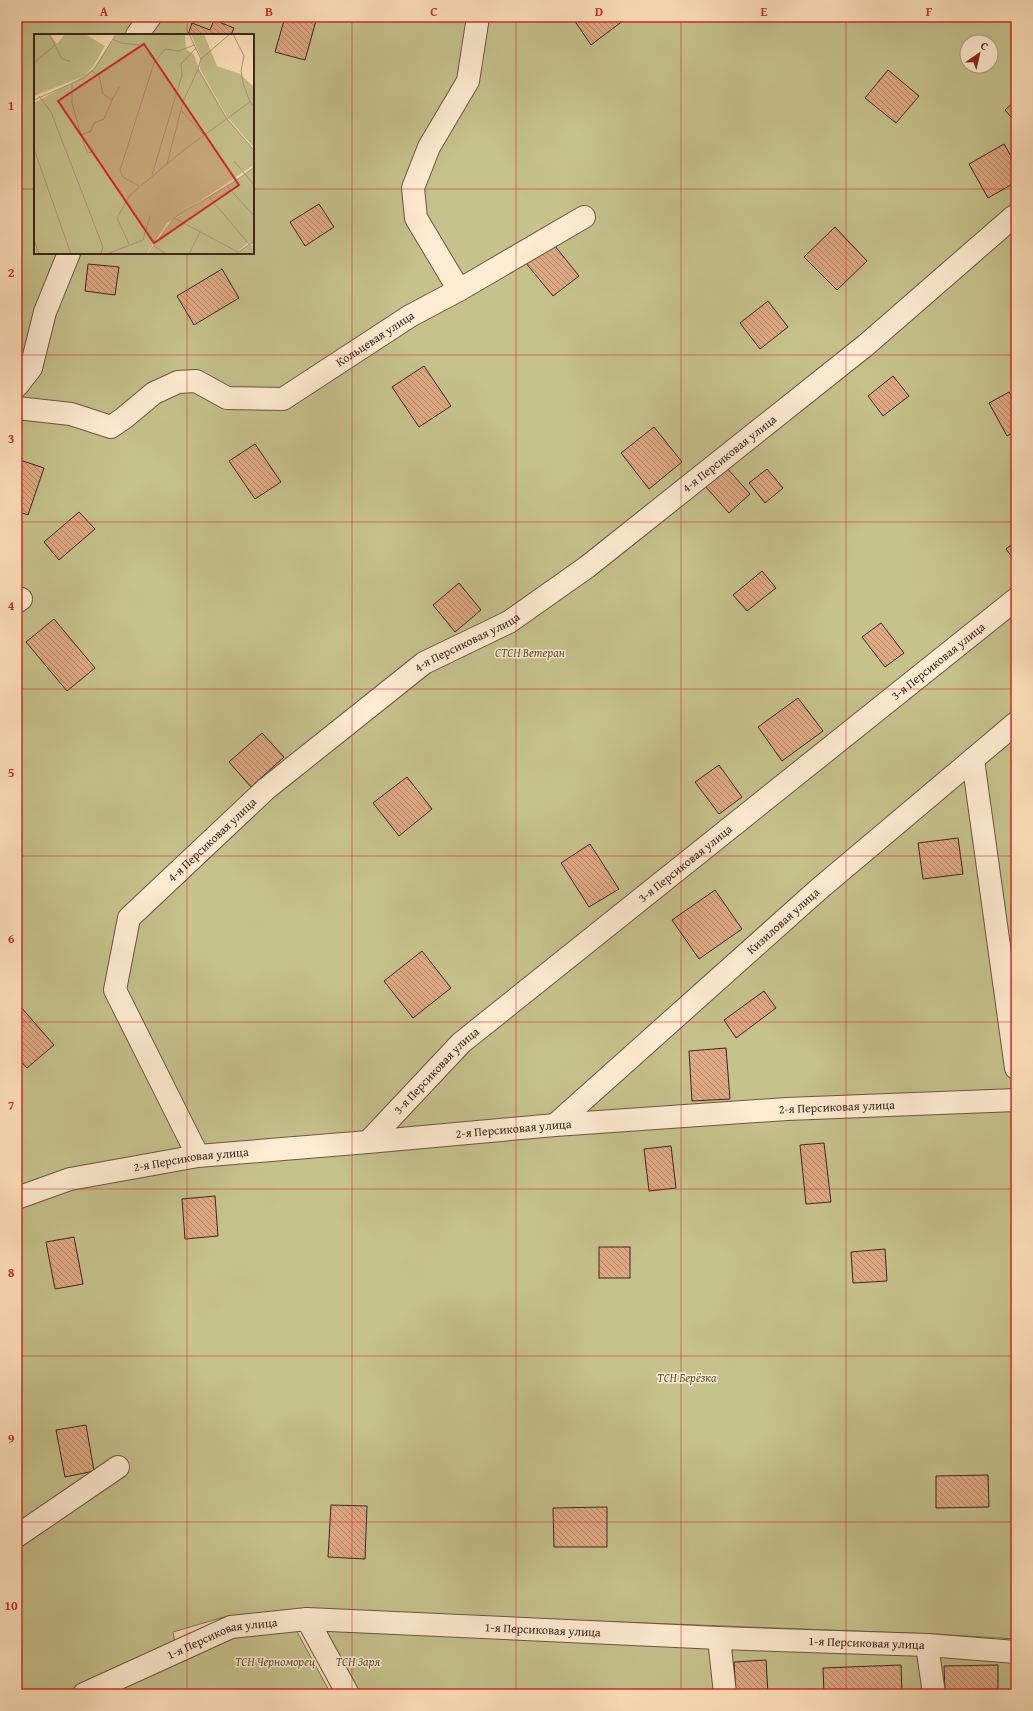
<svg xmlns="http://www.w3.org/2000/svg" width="1033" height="1711" font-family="'Gentium Book Plus',serif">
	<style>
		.garden { fill: #c6c28c; stroke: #827353; fill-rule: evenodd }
		.building { fill: url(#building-back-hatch); stroke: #3e241a }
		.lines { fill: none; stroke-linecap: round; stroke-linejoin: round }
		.minor-casing { stroke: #6e5442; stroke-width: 24 }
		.minor { stroke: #ffedd3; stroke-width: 22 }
		.grid { fill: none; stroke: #d62828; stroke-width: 1; stroke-opacity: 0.55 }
		.labels { text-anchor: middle; stroke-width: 3; stroke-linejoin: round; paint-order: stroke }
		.street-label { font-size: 12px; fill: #3e241a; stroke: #ffedd3 }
		.park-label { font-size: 12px; font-style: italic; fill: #604c36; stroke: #ffedd3 }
		.inset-road { fill: none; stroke: #b2977b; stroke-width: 1 }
		.view { fill: #d62828; fill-opacity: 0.15; stroke: #d62828; stroke-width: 2 }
		.inset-edge { fill: none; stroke: #3e241a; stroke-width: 2 }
		.neatline { fill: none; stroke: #d62828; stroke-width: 1.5 }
		.grid-label { font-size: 13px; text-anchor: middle; font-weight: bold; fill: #d62828 }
	</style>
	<defs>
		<pattern id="building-back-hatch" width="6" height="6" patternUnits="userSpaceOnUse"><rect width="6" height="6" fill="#dfa983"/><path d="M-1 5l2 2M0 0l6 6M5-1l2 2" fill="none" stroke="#b6896a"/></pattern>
	</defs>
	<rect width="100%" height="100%" fill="#ffe3bc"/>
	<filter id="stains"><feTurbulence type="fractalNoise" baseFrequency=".005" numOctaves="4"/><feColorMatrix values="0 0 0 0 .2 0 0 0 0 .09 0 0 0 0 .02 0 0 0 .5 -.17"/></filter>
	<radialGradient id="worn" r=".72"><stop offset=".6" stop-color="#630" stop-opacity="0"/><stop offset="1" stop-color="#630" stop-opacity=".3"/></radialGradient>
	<g class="garden">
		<path d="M17,17H1016V1639L933,1634L306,1610L224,1617L173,1632L176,1647L70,1694H17ZM35,35H253V253H35ZM967,42H991V66H967Z"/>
		<polygon points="295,1628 331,1694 105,1694 232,1634"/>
		<polygon points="301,1628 936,1656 1016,1662 1016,1694 337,1694"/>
	</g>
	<g class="building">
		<polygon points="285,17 317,17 305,60 275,52"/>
		<polygon points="572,17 628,17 591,45"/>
		<polygon points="214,20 234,28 231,35 188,35 192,23 210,30"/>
		<polygon points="888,70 919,96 896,123 865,98"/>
		<polygon points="1016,100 1016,123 1005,110"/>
		<polygon points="1004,144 1016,165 1016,182 988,198 969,164"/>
		<polygon points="319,204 334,227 305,246 290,222"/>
		<polygon points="835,227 867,261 837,290 804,257"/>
		<polygon points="551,241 579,276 553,296 525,262"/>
		<polygon points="88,264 119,267 115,295 85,291"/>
		<polygon points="222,269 239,298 194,325 177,296"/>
		<polygon points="768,301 788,327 760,349 740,323"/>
		<polygon points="424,366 451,406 419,427 392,387"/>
		<polygon points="893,376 909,396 883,416 868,396"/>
		<polygon points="1009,392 1016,403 1016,431 1007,436 989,403"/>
		<polygon points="654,427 682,462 649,489 621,453"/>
		<polygon points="255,444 281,482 255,499 229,461"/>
		<polygon points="17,459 44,468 28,515 17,511"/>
		<polygon points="726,467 750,494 729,513 705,486"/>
		<polygon points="767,469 783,488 765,503 749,483"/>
		<polygon points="79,512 95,529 59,560 44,542"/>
		<polygon points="1016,541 1016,562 1006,549"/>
		<polygon points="762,571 776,588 747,611 733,595"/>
		<polygon points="459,583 481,610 455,632 433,605"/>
		<polygon points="54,619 95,668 67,691 26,642"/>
		<polygon points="881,623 904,653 885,667 862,637"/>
		<polygon points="798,698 823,731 782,761 758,727"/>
		<polygon points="262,733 284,757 251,787 229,762"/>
		<polygon points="719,765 742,797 719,814 695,782"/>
		<polygon points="407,777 432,809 399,836 373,803"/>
		<polygon points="1015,830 1016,830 1016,857"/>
		<polygon points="958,838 963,874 923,879 918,843"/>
		<polygon points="590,844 619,889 589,907 561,863"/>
		<polygon points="715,890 742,929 699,959 672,920"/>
		<polygon points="1016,909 1016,937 1014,937 1012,910"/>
		<polygon points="422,951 451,988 413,1018 384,981"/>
		<polygon points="764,991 776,1008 736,1038 724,1020"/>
		<polygon points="20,1006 54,1045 27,1068 17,1057 17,1009"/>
		<polygon points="726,1048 730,1099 692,1101 689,1051"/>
		<polygon points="824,1143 831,1202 806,1204 800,1145"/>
		<polygon points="671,1146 676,1188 649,1191 644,1149"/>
		<polygon points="215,1196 218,1236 185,1239 182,1199"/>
		<polygon points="74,1237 83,1284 55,1289 46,1242"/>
		<rect x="599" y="1247" width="31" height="31"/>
		<polygon points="885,1249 887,1281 853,1283 851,1252"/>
		<polygon points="86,1425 94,1471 65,1477 56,1430"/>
		<polygon points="988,1475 989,1507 936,1508 936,1476"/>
		<polygon points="331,1505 367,1506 365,1559 328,1557"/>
		<polygon points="607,1507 607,1547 554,1547 553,1508"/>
		<polygon points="766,1660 768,1694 736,1694 734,1662"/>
		<polygon points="901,1665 902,1694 824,1694 823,1668"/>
		<polygon points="998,1665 998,1689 945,1690 944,1666"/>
	</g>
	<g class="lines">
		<defs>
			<g id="minor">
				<polyline points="137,35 150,17"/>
				<polyline points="459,290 584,217"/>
				<polyline points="17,386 31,368 45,312 69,253"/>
				<path id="s1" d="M17,408L71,414L111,427L124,418L154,393L178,382L196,381L227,398L283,399L410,316L459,290L416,218L413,188L429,147L468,81L478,17"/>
				<polyline points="17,602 21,599"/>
				<polyline points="973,760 1016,1068"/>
				<path id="s2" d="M555,1125L819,889L1016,723"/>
				<path id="s3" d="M368,1142L461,1043L1016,599"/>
				<path id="s4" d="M198,1156L115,990L129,918L266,789L424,663L509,622L587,567L866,345L1013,217L1016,216"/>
				<path id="s5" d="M17,1198L70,1179L198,1156L368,1142L555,1125L787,1109L1016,1100"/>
				<polyline points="17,1536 118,1467"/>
				<polyline points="307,1619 348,1694"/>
				<polyline points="719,1638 725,1694"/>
				<polyline points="927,1645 934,1694"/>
				<path id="s6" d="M84,1694L231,1627L307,1619L719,1638L927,1645L1016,1652"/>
			</g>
		</defs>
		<use href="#minor" class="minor-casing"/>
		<use href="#minor" class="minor"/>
	</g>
	<path class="grid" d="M187,17V35M352,17V1694M516,17V1694M681,17V1694M846,17V1694M17,189H35M253,189H1016M187,253V1694M17,355H1016M17,522H1016M17,689H1016M17,856H1016M17,1022H1016M17,1189H1016M17,1356H1016M17,1522H1016"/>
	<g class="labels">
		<g class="street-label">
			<text dy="4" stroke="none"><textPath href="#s1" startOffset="397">Кольцевая улица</textPath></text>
			<text dy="4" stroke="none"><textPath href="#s4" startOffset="1021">4-я Персиковая улица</textPath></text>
			<text dy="4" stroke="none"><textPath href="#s4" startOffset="697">4-я Персиковая улица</textPath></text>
			<text dy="4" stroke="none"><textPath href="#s3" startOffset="747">3-я Персиковая улица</textPath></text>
			<text dy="4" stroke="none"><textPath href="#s4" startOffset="373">4-я Персиковая улица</textPath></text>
			<text dy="4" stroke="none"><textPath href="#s3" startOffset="423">3-я Персиковая улица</textPath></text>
			<text dy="4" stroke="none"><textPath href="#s2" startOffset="306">Кизиловая улица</textPath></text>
			<text dy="4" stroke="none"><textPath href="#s3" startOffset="99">3-я Персиковая улица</textPath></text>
			<text dy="4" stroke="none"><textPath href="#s5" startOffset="827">2-я Персиковая улица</textPath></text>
			<text dy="4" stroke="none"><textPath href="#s5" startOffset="503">2-я Персиковая улица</textPath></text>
			<text dy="4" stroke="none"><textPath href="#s5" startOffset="179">2-я Персиковая улица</textPath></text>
			<text dy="4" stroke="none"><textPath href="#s6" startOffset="474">1-я Персиковая улица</textPath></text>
			<text dy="4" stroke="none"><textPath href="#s6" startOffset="150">1-я Персиковая улица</textPath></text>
			<text dy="4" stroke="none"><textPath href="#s6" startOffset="798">1-я Персиковая улица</textPath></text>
		</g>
		<g class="park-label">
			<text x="530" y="657">СТСН Ветеран</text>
			<text x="687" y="1382">ТСН Берёзка</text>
			<text x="275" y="1666">ТСН Черноморец</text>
			<text x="358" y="1666">ТСН Заря</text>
		</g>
	</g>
	<g transform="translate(34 34)">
		<rect width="220" height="220" fill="#ffe3bc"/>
		<path d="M0,0H16L23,10L31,0H51L71,12L59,33L50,41L59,35L83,0H151L152,15L160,21L165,35L193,84L220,116V131L133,189L113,220H0V69L48,43L0,62ZM157,0H170L183,32L206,40L220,53V114L193,83L166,35L167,23ZM220,134V212L215,208L203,218L216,210L220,213V220H115L139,186Z" fill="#c6c28c"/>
		<path class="inset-road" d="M155,0L167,25L164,35L192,84L220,116M199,0L210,22L207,37L209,49L216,68L220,73M79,5L87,9L105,11M21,11L28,25L36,27M167,25L196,0M0,29L21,11L15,0M38,49V69L47,101L57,97L60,89L70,85L78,66L69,60L65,42L58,37M5,62L17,78L69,213L67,219M0,66L50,44L61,34L82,0M78,66L85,53M147,76L170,101M47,101L53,118L58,119L59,116M0,115L37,220M185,123L203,146M200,127L220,151M133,130L149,68L164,35M118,141L148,41L147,30L162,14M105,152L89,143L86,136L120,29L131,15L145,17L160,11M193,152L220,182M175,163L215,210M140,184L204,218M0,205L5,220M95,210L83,184L96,161L151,115L216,68M120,212L132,220M73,220L109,206L116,182M114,220L140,184L203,146L220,133M155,220L166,198M202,220L220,207"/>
		<path class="view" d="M110,10L205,151L120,209L24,67Z"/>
		<rect width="220" height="220" class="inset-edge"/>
	</g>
	<rect width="1033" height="1711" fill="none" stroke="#ffe3bc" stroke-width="44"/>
	<g transform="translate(979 54) rotate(34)"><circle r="19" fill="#ffedd3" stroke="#b29d89"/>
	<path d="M0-3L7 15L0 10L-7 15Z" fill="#8f2418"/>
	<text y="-6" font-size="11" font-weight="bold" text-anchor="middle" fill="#3e241a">С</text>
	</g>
	<rect x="22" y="22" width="989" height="1667" class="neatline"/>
	<g class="grid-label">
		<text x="104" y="16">A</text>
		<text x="269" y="16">B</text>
		<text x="434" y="16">C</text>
		<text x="599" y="16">D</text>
		<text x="764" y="16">E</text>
		<text x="929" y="16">F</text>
		<text x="11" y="110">1</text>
		<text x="11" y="277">2</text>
		<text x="11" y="443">3</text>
		<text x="11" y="610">4</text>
		<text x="11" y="777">5</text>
		<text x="11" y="943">6</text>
		<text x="11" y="1110">7</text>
		<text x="11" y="1277">8</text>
		<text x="11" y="1443">9</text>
		<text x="11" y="1610">10</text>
	</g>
	<rect width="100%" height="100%" filter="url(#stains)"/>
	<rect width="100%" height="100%" fill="url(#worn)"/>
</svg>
